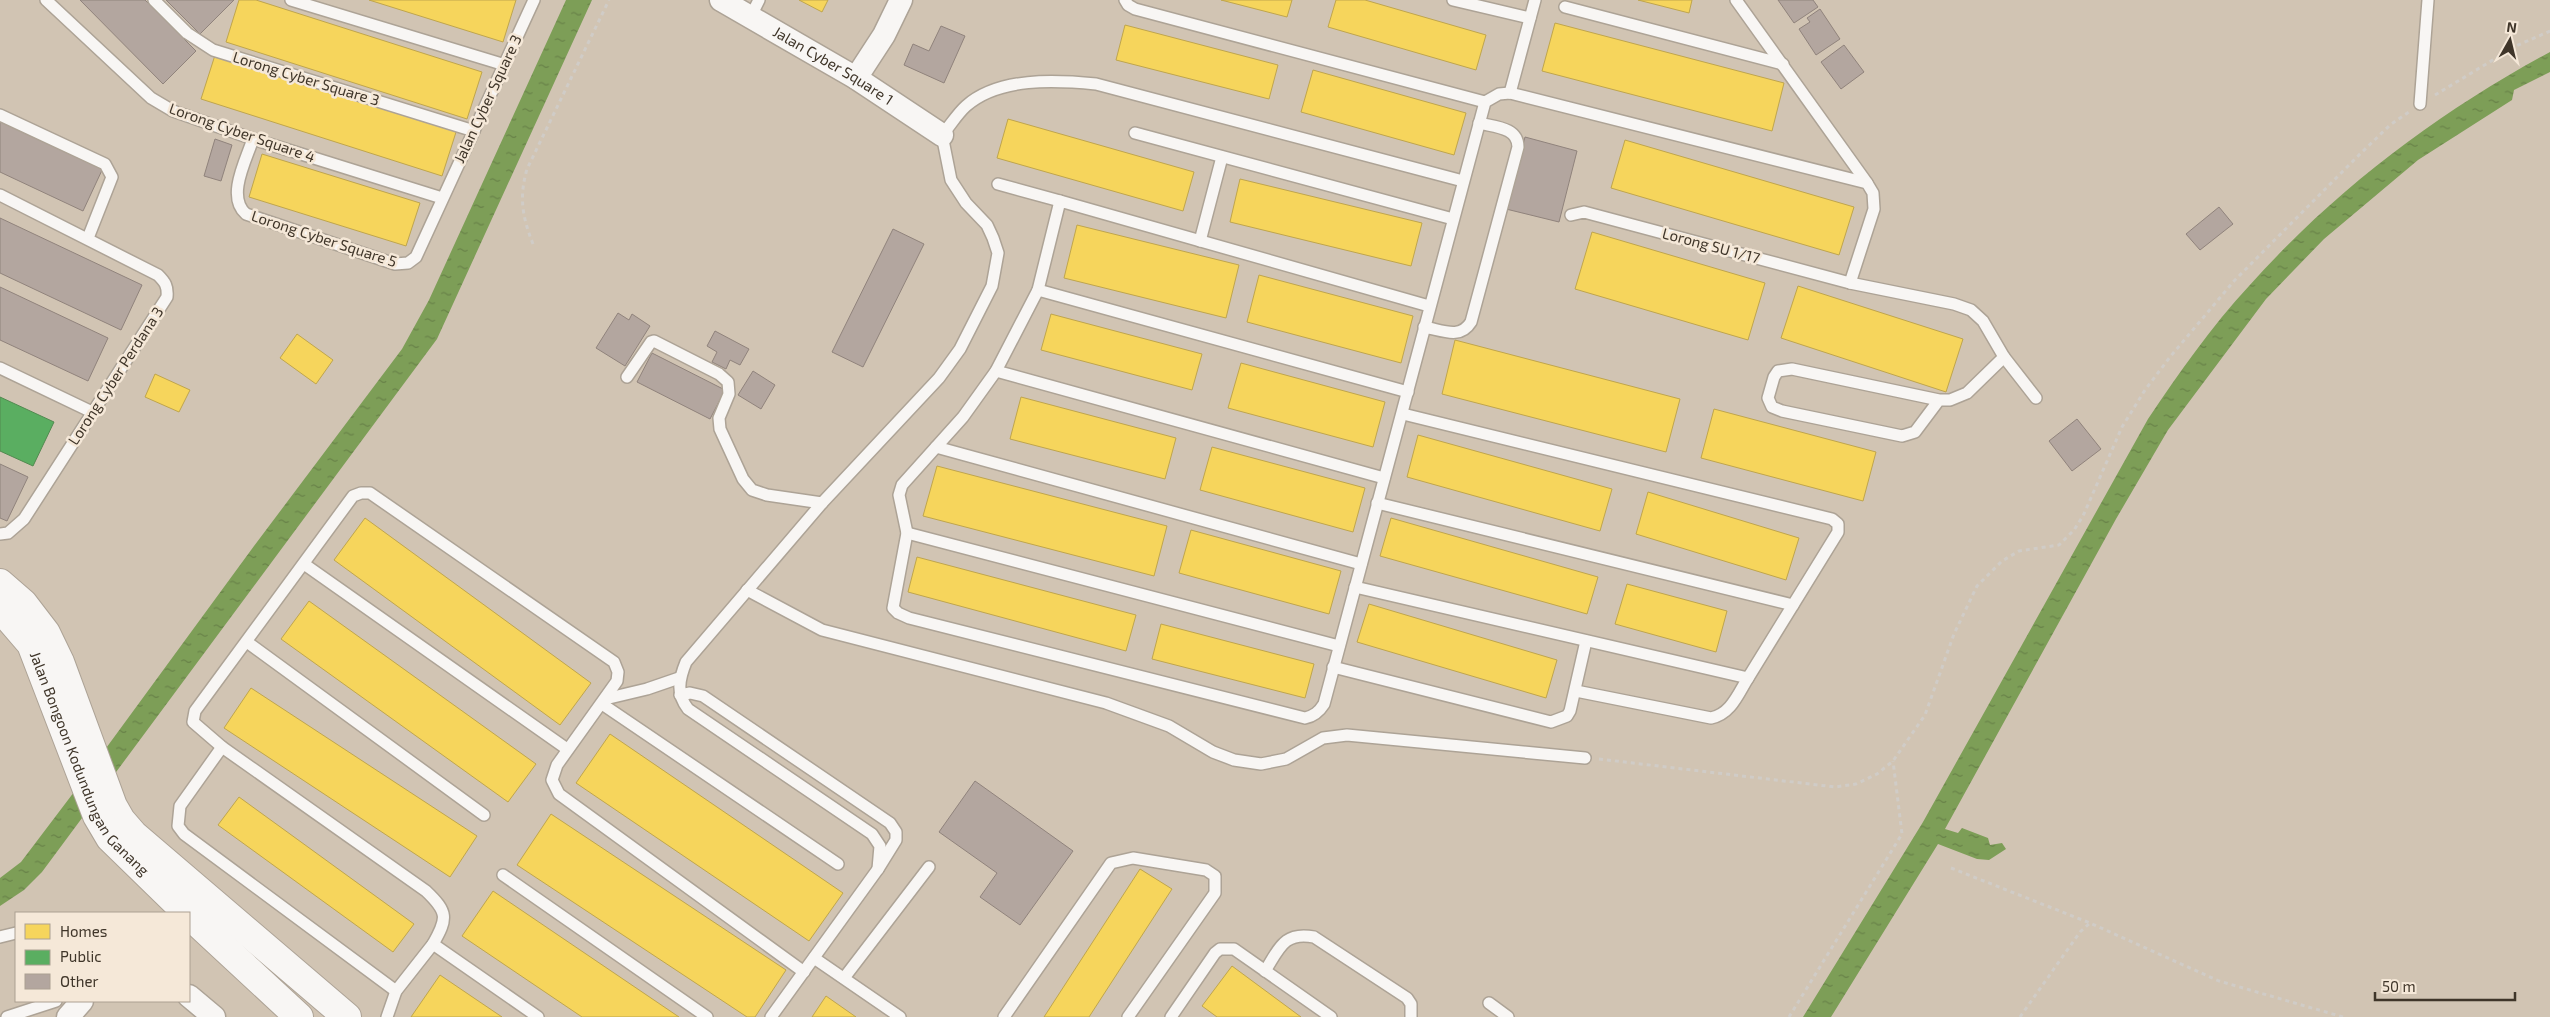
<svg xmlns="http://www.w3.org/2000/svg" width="2550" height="1017" font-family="'Exo 2',sans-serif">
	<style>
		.water { fill: url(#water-ripples) }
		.homes { fill: #f6d55c; stroke: #bfa54d }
		.public { fill: #5aae61; stroke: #528a50 }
		.building { fill: #b3a69f; stroke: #90837c }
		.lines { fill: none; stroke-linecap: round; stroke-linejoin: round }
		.lane-casing { stroke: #ada396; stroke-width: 14 }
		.street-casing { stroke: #ada396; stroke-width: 25 }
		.secondary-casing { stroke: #ada396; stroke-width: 30 }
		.path { stroke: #d0ccc7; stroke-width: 3; stroke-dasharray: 4 4; stroke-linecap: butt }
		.lane { stroke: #f8f6f4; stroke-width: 11 }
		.street { stroke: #f8f6f4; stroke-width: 22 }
		.secondary { stroke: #f8f6f4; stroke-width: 28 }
		.labels { text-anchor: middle; stroke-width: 5; stroke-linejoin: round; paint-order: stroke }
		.street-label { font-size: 15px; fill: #3f3529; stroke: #f5e8d8 }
	</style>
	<defs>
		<pattern id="water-ripples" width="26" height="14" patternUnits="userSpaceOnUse" patternTransform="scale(1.25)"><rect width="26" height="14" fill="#7d9e57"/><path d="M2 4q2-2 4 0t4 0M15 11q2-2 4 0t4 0" fill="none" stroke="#688248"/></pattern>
	</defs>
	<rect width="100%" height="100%" fill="#d1c4b3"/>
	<g class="water">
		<polygon points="566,0 592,0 437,339 42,872 24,890 0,906 0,878 21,862 71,796 254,546 402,349 429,300"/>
		<path d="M2550,52V72L2514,90L2512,100L2418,160L2324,239L2266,299L2168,430L2116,519L1945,829L1958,833L1962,828L1988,838L1990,845L2002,843L2006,849L1989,860L1977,859L1938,844L1831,1017H1803L1923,822L2148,419C2179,373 2211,327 2249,286C2335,190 2437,113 2550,52Z"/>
	</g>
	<g class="homes">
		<polygon points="239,0 256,0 482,72 467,119 226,42"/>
		<polygon points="369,0 516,0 503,42"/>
		<polygon points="799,0 828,0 822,12"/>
		<polygon points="1221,0 1292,0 1287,17"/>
		<polygon points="1336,0 1365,0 1486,35 1476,70 1328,27"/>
		<polygon points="1638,0 1692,0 1689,13"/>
		<polygon points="1555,23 1784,83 1772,131 1542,71"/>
		<polygon points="1125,25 1278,65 1269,99 1116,60"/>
		<polygon points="216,52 457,129 442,176 201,99"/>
		<polygon points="1313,70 1466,113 1454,155 1301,112"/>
		<polygon points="1008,119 1194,172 1183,211 997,158"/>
		<polygon points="1625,140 1854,207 1839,255 1611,188"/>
		<polygon points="262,154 420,203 406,246 249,197"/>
		<polygon points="1240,179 1422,223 1411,266 1230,222"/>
		<polygon points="1077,225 1239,265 1226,318 1064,278"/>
		<polygon points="1592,232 1765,283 1748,340 1575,289"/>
		<polygon points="1259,275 1413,316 1401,363 1247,322"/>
		<polygon points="1798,286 1963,339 1946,392 1781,338"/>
		<polygon points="1051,314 1202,354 1192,390 1041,350"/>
		<polygon points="297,334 333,360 316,384 280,358"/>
		<polygon points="1455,340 1680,399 1666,452 1442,394"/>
		<polygon points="1241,363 1385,402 1373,447 1228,408"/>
		<polygon points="155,374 190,390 179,412 145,397"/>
		<polygon points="1021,397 1176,438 1165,479 1010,439"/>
		<polygon points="1714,409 1876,452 1863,501 1701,458"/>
		<polygon points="1418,435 1612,489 1600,531 1407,477"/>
		<polygon points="1212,447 1365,488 1353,532 1200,490"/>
		<polygon points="937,466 1167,526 1154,576 923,516"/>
		<polygon points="1648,492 1799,538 1786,580 1636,534"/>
		<polygon points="365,518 591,683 560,725 334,560"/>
		<polygon points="1391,518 1598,577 1587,614 1380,556"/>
		<polygon points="1191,530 1341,571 1329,614 1179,573"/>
		<polygon points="917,557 1136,615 1126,651 908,592"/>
		<polygon points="1627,584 1727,611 1716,652 1615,624"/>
		<polygon points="309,601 536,764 508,802 281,639"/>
		<polygon points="1369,604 1557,660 1546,698 1357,642"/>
		<polygon points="1161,624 1314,664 1305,698 1152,659"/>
		<polygon points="251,688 477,836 450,877 224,728"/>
		<polygon points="610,734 843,893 809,941 576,783"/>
		<polygon points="239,797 414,924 393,952 218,825"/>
		<polygon points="551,814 786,970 755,1017 747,1017 517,865"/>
		<polygon points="1140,869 1172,889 1089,1017 1044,1017"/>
		<polygon points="493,891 679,1017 582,1017 462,936"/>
		<polygon points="1232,966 1301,1017 1217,1017 1202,1006"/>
		<polygon points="440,975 502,1017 411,1017"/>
		<polygon points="826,996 856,1017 812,1017"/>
	</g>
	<polygon class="public" points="0,397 54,422 33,466 0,451"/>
	<g class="building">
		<polygon points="80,0 145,0 196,51 163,84"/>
		<polygon points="166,0 234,0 200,34"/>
		<polygon points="1778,0 1813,0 1818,7 1794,23"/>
		<polygon points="1820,9 1840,39 1816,55 1799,29 1810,22 1807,18"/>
		<polygon points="941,26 965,36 944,83 904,65 913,44 929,51"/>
		<polygon points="1844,45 1864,72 1841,89 1821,62"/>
		<polygon points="0,120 103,168 83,211 0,172"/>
		<polygon points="1525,137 1577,151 1559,222 1506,209"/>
		<polygon points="215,139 232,145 221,181 204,176"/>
		<polygon points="2219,207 2233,224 2200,250 2186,234"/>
		<polygon points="0,218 142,285 121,330 0,273"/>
		<polygon points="893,229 924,244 863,367 832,352"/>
		<polygon points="0,287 108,338 88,381 0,340"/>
		<polygon points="618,313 629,320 632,314 650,326 625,366 596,348"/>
		<polygon points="715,331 749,349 740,365 730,360 726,369 712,362 717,352 707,346"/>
		<polygon points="652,353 725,390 710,419 637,382"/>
		<polygon points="753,371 775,385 761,409 738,395"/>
		<polygon points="2077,419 2101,449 2072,471 2049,441"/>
		<polygon points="0,464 28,477 7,521 0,518"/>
		<polygon points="975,781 1073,851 1020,925 980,897 997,873 939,832"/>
	</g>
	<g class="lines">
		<defs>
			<g id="lane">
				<polyline points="46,0 151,98 173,111 253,139 442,198"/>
				<polyline points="154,0 187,33 213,50 474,131"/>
				<polyline points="291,0 505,65"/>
				<polyline points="1125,0 1128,5 1135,9 1485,102"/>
				<polyline points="1453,0 1530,18"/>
				<polyline points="1736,0 1867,183"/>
				<polyline points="1565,7 1783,64"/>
				<polyline points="750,18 759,0"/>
				<polyline points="1510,93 1535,0"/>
				<polyline points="2420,104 2428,0"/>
				<polyline points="0,115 105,164 112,177 88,238"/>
				<polyline points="1135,133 1453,219"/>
				<path d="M253,139C246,160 226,197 246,214L395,264L408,263L416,257L534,0"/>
				<polyline points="998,184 1060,201"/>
				<path d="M0,195L158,275C165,282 168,286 167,297L24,519L8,533L0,534"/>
				<polyline points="1571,215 1584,212 1850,283 1954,304 1971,310 1983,321 2004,357 1967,393 1950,400 1939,400 1792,369 1778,371 1774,377 1768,398 1772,407 1782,411 1902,436 1915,432 1939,400"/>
				<polyline points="1200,241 1222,157"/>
				<polyline points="1038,290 1408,392"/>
				<path d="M1429,306L1060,201L1038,290L996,371L963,417L902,485L899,495L907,533L893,608L898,613L909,618L1305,718C1314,716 1319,712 1324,704L1485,102L1499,94L1510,93L1867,183L1873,193L1874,209L1850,283"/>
				<path d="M1424,327C1442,330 1460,340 1471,322L1518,147C1518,127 1494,127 1479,123"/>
				<polyline points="2004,357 2036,398"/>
				<polyline points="0,368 92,412"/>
				<polyline points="996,371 1384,478"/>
				<polyline points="627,377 651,342 654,341 719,374 728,382 729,394 719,418 720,429 743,479 752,490 767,495 822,503"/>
				<polyline points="936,447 1361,564"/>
				<polyline points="1377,503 1793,605"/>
				<polyline points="907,533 1339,646"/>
				<polyline points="304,564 567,749"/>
				<polyline points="1355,587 1748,678 1838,532 1838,524 1832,519 1403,414"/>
				<polyline points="747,590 822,630 1106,703 1169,726 1213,752 1234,760 1261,764 1286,759 1323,738 1347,735 1585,758"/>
				<polyline points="247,642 484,815"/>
				<polyline points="1333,667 1551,722 1567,716 1570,711 1586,641"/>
				<path d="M1576,691L1711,718C1731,714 1738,694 1748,678"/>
				<polyline points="680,695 690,693 703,696 890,823 896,832 896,840 878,869 771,1017"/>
				<polyline points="605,699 647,689 679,678"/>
				<polyline points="602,704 838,864"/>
				<polyline points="222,747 180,806 178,826 184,834 396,991"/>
				<path d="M878,869L880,846L872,834L688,709C676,694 679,679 686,662L822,503L939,378L960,349L992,286L998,253L993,238L987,225L966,203L951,180L942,135C950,126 957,114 966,106C999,77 1055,80 1096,84L1463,181"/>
				<polyline points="503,875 707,1017"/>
				<polyline points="0,937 16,933"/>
				<polyline points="814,958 900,1017"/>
				<path d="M1265,971C1279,949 1284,931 1314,937L1407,998L1411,1004V1017"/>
				<polyline points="844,978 929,867"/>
				<polyline points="1489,1003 1508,1017"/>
				<polyline points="7,1017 56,1001"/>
				<polyline points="387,1017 396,991 433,944"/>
				<path d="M538,1017L433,944C448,918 448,912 426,891L222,747L193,722L195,711L353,496L361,493H370L614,662L618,672L617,681L557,765L552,780L559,794L804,972"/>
				<polyline points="1004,1017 1111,863 1133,858 1206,870 1215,876 1215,893 1128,1017"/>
				<polyline points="1171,1017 1215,953 1220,949 1234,949 1331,1017"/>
			</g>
			<g id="street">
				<path id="s1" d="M721,0L856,78L942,135"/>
				<polyline points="856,78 884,35 901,0"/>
				<polyline points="189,996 214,1017"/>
				<polyline points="68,1017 82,1001"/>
			</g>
			<g id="secondary">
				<polyline points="0,583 23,603 46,633 60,662 113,806 121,820 134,835 347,1017"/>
				<path id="s2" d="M0,608L31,644L97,816L110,838L187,913"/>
				<polyline points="189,915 299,1017"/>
			</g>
		</defs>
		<use href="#lane" class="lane-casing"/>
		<use href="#street" class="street-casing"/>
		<use href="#secondary" class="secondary-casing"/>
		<g class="path">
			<polyline points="2435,95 2516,46 2550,31"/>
			<path d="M533,244C522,216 519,197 527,169L609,0"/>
			<polyline points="1599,759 1835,787 1856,784 1877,774 1893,761 1925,715 1954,634 1977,586 2002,561 2019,551 2059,545 2074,530 2083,516 2122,427 2145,390 2170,357 2234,281 2358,156 2390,125 2409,112"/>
			<polyline points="1951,868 2090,923 2219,981 2343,1017"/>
			<polyline points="1789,1017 1902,834 1893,761"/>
			<polyline points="2020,1017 2080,932 2090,923"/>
		</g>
		<use href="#lane" class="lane"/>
		<use href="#street" class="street"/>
		<use href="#secondary" class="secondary"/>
	</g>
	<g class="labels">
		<g class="street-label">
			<text dy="5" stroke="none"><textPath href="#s1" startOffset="130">Jalan Cyber Square 1</textPath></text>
			<text transform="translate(306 79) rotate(17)" y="5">Lorong Cyber Square 3</text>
			<text transform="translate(488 99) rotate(-65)" y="5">Jalan Cyber Square 3</text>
			<text transform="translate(242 133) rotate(19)" y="5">Lorong Cyber Square 4</text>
			<text transform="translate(324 239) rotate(18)" y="5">Lorong Cyber Square 5</text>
			<text transform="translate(1711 246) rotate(15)" y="5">Lorong SU 1/17</text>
			<text transform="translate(116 376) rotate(-57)" y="5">Lorong Cyber Perdana 3</text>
			<text dy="5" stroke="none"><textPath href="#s2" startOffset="182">Jalan Bongoon Kodundungan Ganang</textPath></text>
		</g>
	</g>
	<rect x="15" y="912" width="175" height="90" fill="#f5e8d8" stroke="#aca092"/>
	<rect x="25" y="924" width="25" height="15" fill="#f6d55c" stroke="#aca092"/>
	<text x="60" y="937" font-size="15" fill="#3f3529">Homes</text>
	<rect x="25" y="950" width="25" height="15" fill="#5aae61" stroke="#aca092"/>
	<text x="60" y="962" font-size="15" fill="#3f3529">Public</text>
	<rect x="25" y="974" width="25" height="15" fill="#b3a69f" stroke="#aca092"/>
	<text x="60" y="987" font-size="15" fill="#3f3529">Other</text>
	<g transform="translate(2510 40) rotate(8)" stroke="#f5e8d8" stroke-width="4" paint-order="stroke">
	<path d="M0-4L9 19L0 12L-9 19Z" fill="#3f3529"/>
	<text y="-8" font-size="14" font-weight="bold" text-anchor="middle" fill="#3f3529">N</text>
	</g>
	<path d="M2375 992v8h140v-8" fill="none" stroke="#3f3529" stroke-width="2.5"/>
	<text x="2382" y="992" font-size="15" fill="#3f3529" stroke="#f5e8d8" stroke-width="4" paint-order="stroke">50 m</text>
</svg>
